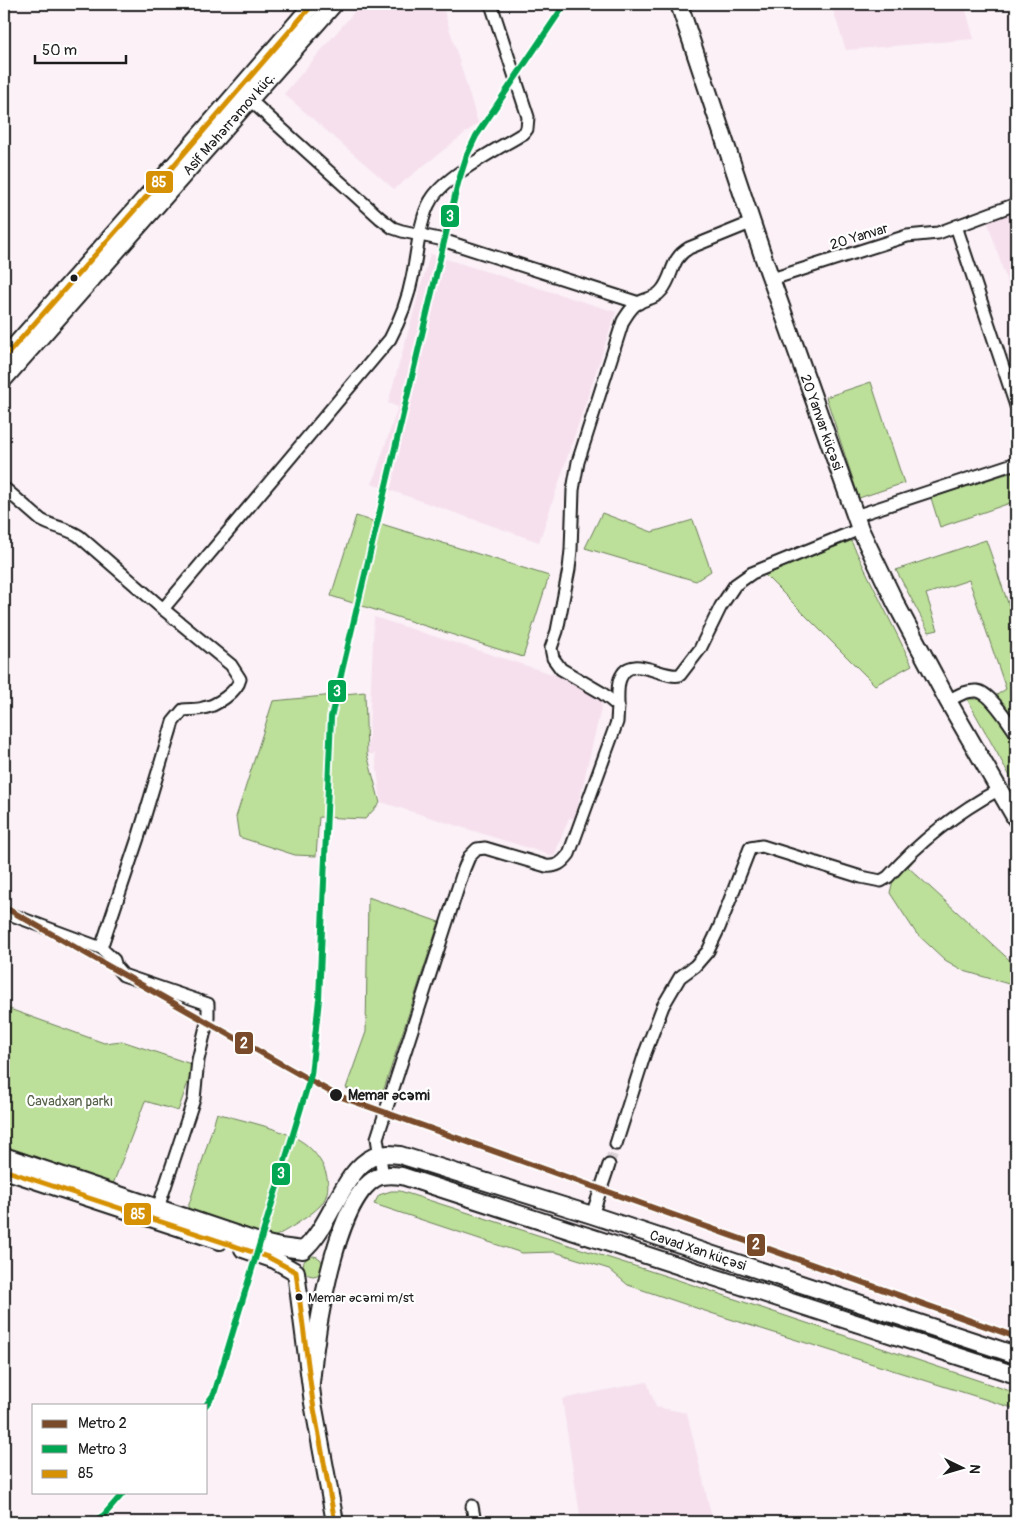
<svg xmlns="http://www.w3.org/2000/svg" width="1020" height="1526" font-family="Pangolin,sans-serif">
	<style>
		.built { fill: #f6e0ed }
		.green { fill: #bcdf99; stroke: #6c7e5a }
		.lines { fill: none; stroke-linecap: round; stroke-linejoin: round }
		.street-tunnel { stroke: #dad1d6; stroke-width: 11; stroke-dasharray: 11 5.5; stroke-linecap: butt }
		.street-casing { stroke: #1c1c1c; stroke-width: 15 }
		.secondary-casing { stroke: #1c1c1c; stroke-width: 20 }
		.street { stroke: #fff; stroke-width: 11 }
		.secondary { stroke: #fff; stroke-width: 16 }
		.bus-1-casing { stroke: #fff; stroke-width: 9 }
		.bus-1 { stroke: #d69104; stroke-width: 5 }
		.metro-1-casing { stroke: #fff; stroke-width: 10 }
		.metro-2-casing { stroke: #fff; stroke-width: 10 }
		.metro-1 { stroke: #7a4b2a; stroke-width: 6 }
		.metro-2 { stroke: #00a651; stroke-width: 6 }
		.bus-dot { fill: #1c1c1c; stroke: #fff; stroke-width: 2 }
		.labels { text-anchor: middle; stroke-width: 4.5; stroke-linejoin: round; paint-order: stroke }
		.bus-label { font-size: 13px; fill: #1c1c1c; stroke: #fff; text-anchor: start }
		.street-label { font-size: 14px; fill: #1c1c1c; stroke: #fff }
		.stop-label { font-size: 14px; font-weight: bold; fill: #1c1c1c; stroke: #fff; text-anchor: start }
		.park-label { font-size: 14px; fill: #546048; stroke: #fff }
		.line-badge { stroke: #fff; stroke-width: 2 }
		.badge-label { font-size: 14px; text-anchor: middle; font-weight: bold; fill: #fff }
	</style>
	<rect width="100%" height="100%" fill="#fbf1f7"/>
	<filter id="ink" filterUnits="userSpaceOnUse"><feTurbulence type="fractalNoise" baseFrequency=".02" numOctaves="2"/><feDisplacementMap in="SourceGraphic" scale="10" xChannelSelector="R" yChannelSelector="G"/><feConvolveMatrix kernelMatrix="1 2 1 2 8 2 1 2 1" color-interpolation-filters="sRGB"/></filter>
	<g filter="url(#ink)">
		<g class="built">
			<polygon points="361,4 442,4 478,123 394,189 284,94"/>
			<polygon points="831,4 964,4 974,39 846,50"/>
			<polygon points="1016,210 1016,310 987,220"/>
			<polygon points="430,254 616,312 539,542 372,484 398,407 388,403"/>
			<polygon points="374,617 574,681 603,700 575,818 569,818 554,856 381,802 375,754 368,754"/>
			<polygon points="647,1382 656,1407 687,1413 713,1522 581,1522 562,1399"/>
		</g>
		<g class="green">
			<polygon points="871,382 904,483 859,498 826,397"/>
			<polygon points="1016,471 1016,501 940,527 931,498"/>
			<polygon points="602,513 652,532 693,520 711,571 696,581 585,548"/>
			<polygon points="356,516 549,576 523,657 331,596"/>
			<polygon points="986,540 1016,626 1016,787 967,699 977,699 986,702 1006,689 969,580 926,594 938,630 929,632 896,570"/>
			<polygon points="851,541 912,665 875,685 764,574"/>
			<polygon points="365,692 367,754 380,803 365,819 319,817 316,856 295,855 239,837 236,817 273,701"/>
			<polygon points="922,851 908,867 1016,966 1016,984 1012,985 964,971 945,960 916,933 890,893 894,876"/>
			<polygon points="368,897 439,922 380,1101 346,1088 366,1032"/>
			<polygon points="4,1007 104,1043 122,1041 194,1065 178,1111 145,1101 113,1184 4,1149"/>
			<path d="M217,1113C242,1121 283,1128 304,1143C322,1156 338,1186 320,1206C309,1217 286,1231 272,1238L187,1211Z"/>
			<polygon points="391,1191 400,1191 672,1278 1016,1393 1016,1409 714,1314 628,1285 609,1269 555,1252 522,1253 374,1204 379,1195"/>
			<circle cx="313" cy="1266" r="10"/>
		</g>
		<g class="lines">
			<polyline class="street-tunnel" points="609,1165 616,1144"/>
			<defs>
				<g id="street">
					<polyline points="250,100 380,218 393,228 402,231 439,239 639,303"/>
					<polyline points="956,226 1016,406"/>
					<polyline points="772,279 907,236 938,233 1016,204"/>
					<path d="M4,488L41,520C53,527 67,528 79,536L163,609L390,339C400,320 408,299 412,278C417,256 419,219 431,200C446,175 498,149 524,133L527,129L528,117L491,4"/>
					<polyline points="855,516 1016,463"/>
					<path d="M948,701C957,696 966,690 977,691C990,692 1009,723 1016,733"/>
					<path d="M618,706C618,698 617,687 620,679C630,652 662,679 680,675L700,649L721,606L735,585L752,573L860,529"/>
					<polyline points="4,912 101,948 114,960 116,967 123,975 208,1004 208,1018 198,1060 194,1099 158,1208"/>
					<path d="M101,948L139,835L173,722L183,710C190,709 197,710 203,708C216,706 237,692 240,679L231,665L163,609"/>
					<path d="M616,1144L645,1053L663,1006L680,977L695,966L708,951L719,928L750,848L762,846L861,877L881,881L888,877C920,841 957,812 1000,789"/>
					<path d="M383,1176L377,1138L464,869L469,857L477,849L485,848L546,866C557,867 562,863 569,854L617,722L618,706L602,693L561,669L553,658L551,648L557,631L569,569L571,550L573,490L578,462L623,321C627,315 631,307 638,303C647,298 655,299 662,290C674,275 670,259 689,248L753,222"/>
					<polyline points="592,1215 609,1165"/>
					<polyline points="472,1506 475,1522"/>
				</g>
				<g id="secondary">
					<path id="s1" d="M679,4L764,259L860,529L895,602L948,701L1016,819"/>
					<polyline points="4,358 162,179 313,4"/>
					<path id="s2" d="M4,379L334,4"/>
					<path id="s3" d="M4,1156L259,1242L280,1247L303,1250C331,1227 342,1171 373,1157C381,1153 391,1154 400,1155L592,1215L1016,1355"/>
					<polyline points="4,1170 220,1241"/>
					<polyline points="243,1249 275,1260 296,1272 313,1403 335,1522"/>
					<path d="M311,1383C315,1338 334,1201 376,1178C384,1174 393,1175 402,1176L1016,1375"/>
				</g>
			</defs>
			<use href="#street" class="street-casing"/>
			<use href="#secondary" class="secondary-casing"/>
			<use href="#street" class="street"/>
			<use href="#secondary" class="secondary"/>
			<defs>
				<g id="bus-1">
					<polyline points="4,358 162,179 313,4"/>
					<polyline points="4,1170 268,1257 296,1272 313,1403 335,1522"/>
				</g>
			</defs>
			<use href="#bus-1" class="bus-1-casing"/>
			<use href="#bus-1" class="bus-1"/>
			<defs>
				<polyline id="metro-1" points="4,907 336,1095 1016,1337"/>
				<g id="metro-2">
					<polyline points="206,1405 214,1394 311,1075 319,999 331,717 458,183 467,155 476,136 565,4"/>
					<polyline points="93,1522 104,1515 124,1492"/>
				</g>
			</defs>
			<use href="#metro-1" class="metro-1-casing"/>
			<use href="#metro-2" class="metro-2-casing"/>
			<use href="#metro-1" class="metro-1"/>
			<use href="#metro-2" class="metro-2"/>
		</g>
	</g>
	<g class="bus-dot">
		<circle cx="74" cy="278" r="4.5"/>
		<circle cx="336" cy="1095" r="7"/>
		<circle cx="299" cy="1297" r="4.5"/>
	</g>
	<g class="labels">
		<g class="bus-label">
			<text x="308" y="1302">Memar Əcəmi m/st</text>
		</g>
		<g class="street-label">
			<text dy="5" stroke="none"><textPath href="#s2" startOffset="340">Asif Məhərrəmov küç.</textPath></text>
			<text transform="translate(859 236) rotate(-17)" y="5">20 Yanvar</text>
			<text dy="5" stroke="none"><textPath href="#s1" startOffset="442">20 Yanvar küçəsi</textPath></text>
			<text dy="5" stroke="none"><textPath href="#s3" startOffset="772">Cavad Xan küçəsi</textPath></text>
		</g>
		<g class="stop-label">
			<text x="348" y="1100">Memar Əcəmi</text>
		</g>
		<g class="park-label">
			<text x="70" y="1106">Cavadxan parkı</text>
		</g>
	</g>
	<g class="line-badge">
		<rect x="145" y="170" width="29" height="24" rx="5" fill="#d69104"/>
		<rect x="440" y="204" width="20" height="24" rx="5" fill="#00a651"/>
		<rect x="327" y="679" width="20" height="24" rx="5" fill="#00a651"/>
		<rect x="234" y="1031" width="20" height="24" rx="5" fill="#7a4b2a"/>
		<rect x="271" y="1162" width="20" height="24" rx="5" fill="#00a651"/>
		<rect x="123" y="1202" width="29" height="24" rx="5" fill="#d69104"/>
		<rect x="746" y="1233" width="20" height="24" rx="5" fill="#7a4b2a"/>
	</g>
	<g class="badge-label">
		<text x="159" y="187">85</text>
		<text x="450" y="221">3</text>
		<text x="337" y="696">3</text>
		<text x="244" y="1048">2</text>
		<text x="281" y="1178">3</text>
		<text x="138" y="1219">85</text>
		<text x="756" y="1249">2</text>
	</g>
	<rect width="1020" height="1526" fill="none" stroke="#fff" stroke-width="20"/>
	<rect x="10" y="10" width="1000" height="1506" fill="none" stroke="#1c1c1c" stroke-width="2" filter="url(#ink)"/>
	<rect x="32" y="1404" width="175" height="90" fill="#ffffff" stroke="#a4a4a4"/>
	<rect x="42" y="1420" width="25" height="8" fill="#7a4b2a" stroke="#a4a4a4"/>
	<text x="78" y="1428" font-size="15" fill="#1c1c1c">Metro 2</text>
	<rect x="42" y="1445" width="25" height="8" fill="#00a651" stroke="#a4a4a4"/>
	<text x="78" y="1454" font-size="15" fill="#1c1c1c">Metro 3</text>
	<rect x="42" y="1470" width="25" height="8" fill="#d69104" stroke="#a4a4a4"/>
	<text x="78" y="1478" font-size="15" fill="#1c1c1c">85</text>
	<g transform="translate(962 1468) rotate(95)" stroke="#ffffff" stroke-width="4" paint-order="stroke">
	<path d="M0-4L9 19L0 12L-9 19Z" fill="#1c1c1c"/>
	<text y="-8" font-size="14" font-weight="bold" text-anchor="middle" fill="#1c1c1c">N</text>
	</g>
	<path d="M35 55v8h91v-8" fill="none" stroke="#1c1c1c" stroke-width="2.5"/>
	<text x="42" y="55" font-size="15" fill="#1c1c1c" stroke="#ffffff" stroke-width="4" paint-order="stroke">50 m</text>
</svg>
